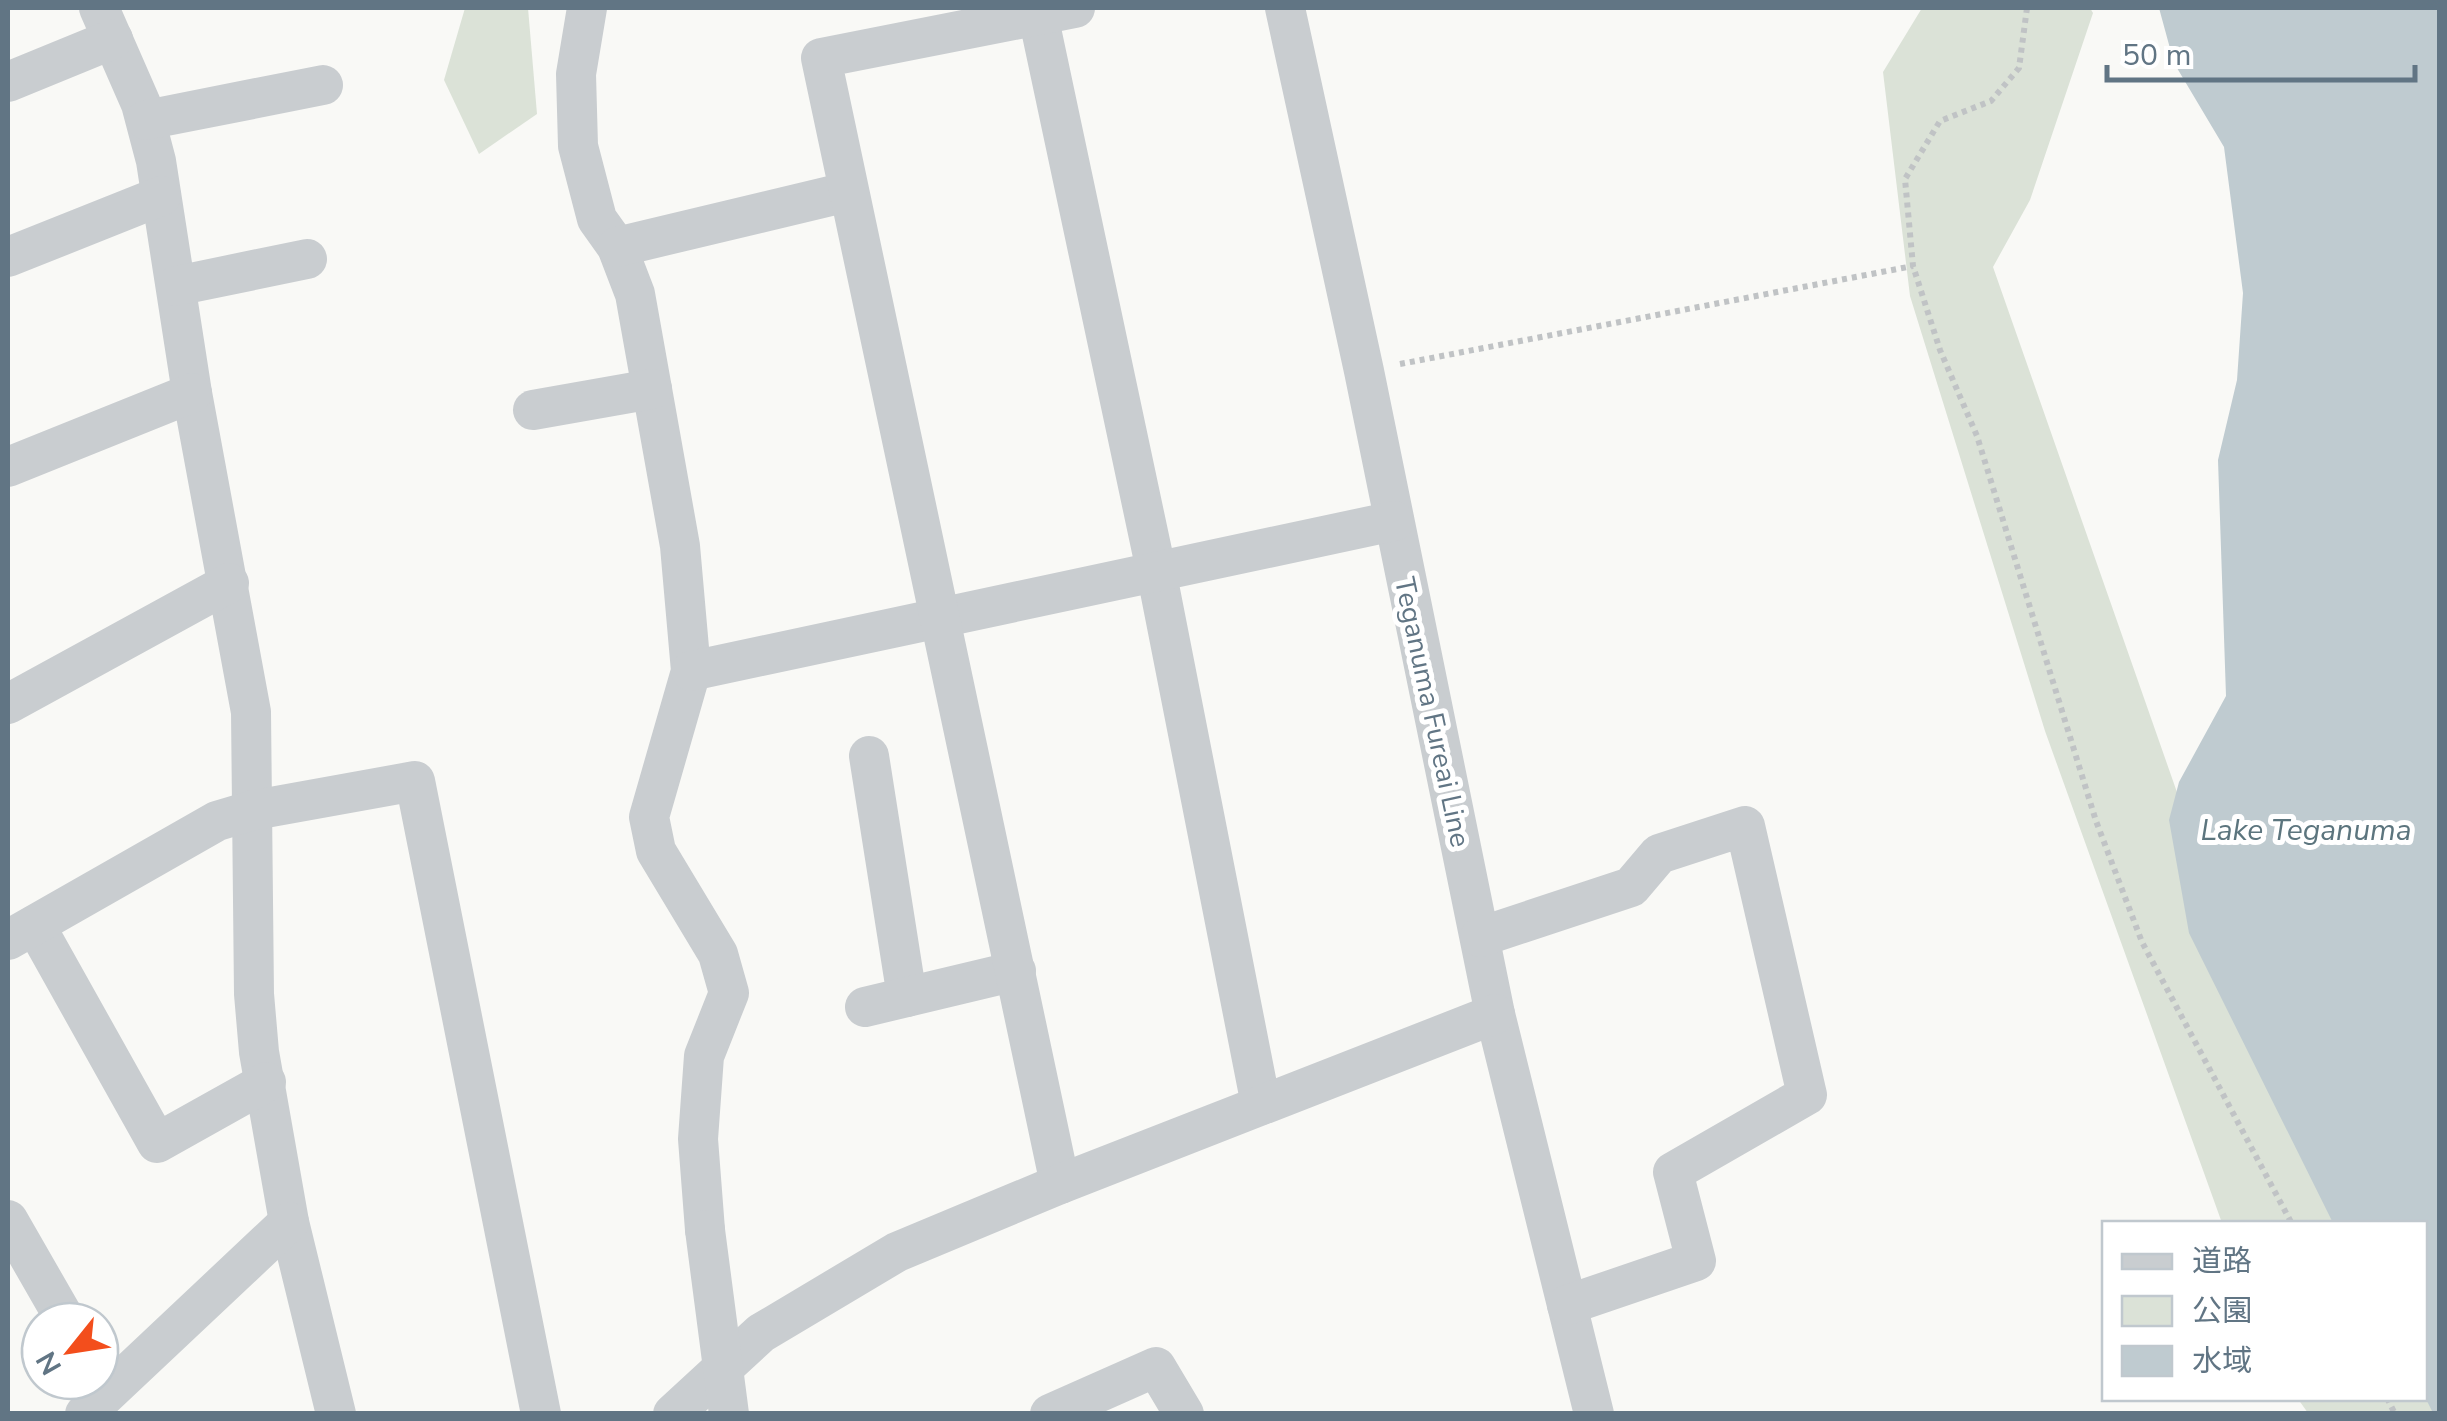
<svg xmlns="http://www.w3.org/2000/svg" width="2447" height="1421" font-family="'Nunito Sans','Noto Sans JP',sans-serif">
<rect width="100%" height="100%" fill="#f9f9f6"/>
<g fill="#dbe2d7">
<path d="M465,8H528L537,114L479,154L444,80Z"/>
<path d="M1922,8H2090L2093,13L2030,200L1993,267L2241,975L2380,1223H2222L2045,731L1910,296L1883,72Z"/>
<path d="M2425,1303L2439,1413H2308L2298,1399L2424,1398Z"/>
</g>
<path fill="#bfcbd0" d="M2159,8H2439V1413H2433L2425,1397L2424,1224L2333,1223L2189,933L2169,820L2179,782L2226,696L2218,460L2237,380L2243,293L2224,147L2174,63Z"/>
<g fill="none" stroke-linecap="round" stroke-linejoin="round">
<g stroke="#c0c3c5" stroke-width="6" stroke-dasharray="5 5" stroke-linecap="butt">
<path d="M2027,8L2019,68L1991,101L1940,121L1905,179L1913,266L1940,350L1977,436L2096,821L2142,942L2292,1224"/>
<path d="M1400,364L1913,266"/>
<path d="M2387,1398L2395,1414"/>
</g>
<g stroke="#c9cdd0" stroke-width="40">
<path d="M99,8L141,104L156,161L192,393L251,712L254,994L259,1052L289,1222L336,1414"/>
<path d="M587,8L576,74L578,146L597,219L617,247L635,294L680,546L691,671L649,817L656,851L718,954L729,993L704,1056L698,1139L705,1230"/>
<path d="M1285,8L1364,371L1495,1014L1594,1414"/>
<path d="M1038,15L1156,570L1261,1105"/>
<path d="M8,82L113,39"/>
<path d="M146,120L323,85"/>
<path d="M617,247L847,192"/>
<path d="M8,257L161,196"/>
<path d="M176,286L307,259"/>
<path d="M533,410L652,389"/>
<path d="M8,467L192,393"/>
<path d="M691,671L1394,521"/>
<path d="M8,704L229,583"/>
<path d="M869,756L907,997"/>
<path d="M35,925L157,1143L266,1082"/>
<path d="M1480,937L1631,887L1659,854L1745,826L1807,1095L1673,1172L1696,1261L1567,1305"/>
<path d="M8,940L217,821L254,810L415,781L541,1414"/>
<path d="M865,1007L1016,971"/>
<path d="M1060,1184L821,58L1075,8"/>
<path d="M8,1220L66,1321"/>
<path d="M85,1414L289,1222"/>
<path d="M673,1414L761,1333L897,1252L1060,1184L1495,1014"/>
<path d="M1050,1414L1156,1367L1184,1414"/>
</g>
<path stroke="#c9cdd0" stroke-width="40" d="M705,1230L729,1414"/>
</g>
<g text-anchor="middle" stroke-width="10" stroke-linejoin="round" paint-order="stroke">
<g font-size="28" fill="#617584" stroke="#fff">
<text transform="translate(1433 712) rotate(78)" y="10">Teganuma Fureai Line</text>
</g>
<g font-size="30" font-style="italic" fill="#5c757e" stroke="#fff">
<text x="2306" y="840">Lake Teganuma</text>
</g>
</g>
<rect width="2447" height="1421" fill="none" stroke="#617584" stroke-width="20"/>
<rect x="2102" y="1221" width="325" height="180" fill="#ffffff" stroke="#c0c8ce" stroke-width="2.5"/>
<rect x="2122" y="1254" width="50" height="15" fill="#c9cdd0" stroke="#c0c8ce" stroke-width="2.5"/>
<text x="2192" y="1271" font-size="30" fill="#617584">道路</text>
<rect x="2122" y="1296" width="50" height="30" fill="#dbe2d7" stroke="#c0c8ce" stroke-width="2.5"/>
<text x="2192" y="1321" font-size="30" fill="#617584">公園</text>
<rect x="2122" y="1346" width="50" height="30" fill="#bfcbd0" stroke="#c0c8ce" stroke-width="2.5"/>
<text x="2192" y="1371" font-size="30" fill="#617584">水域</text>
<g transform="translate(70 1351) rotate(240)"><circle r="48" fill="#ffffff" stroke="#c0c8ce" stroke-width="2.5"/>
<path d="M0-8L18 38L0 25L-18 38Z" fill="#f34e1c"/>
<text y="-15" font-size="28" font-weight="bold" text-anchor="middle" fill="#617584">N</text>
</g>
<path d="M2107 65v15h308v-15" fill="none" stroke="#617584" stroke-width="5"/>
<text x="2122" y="65" font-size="30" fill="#617584" stroke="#ffffff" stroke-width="8" paint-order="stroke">50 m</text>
</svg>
